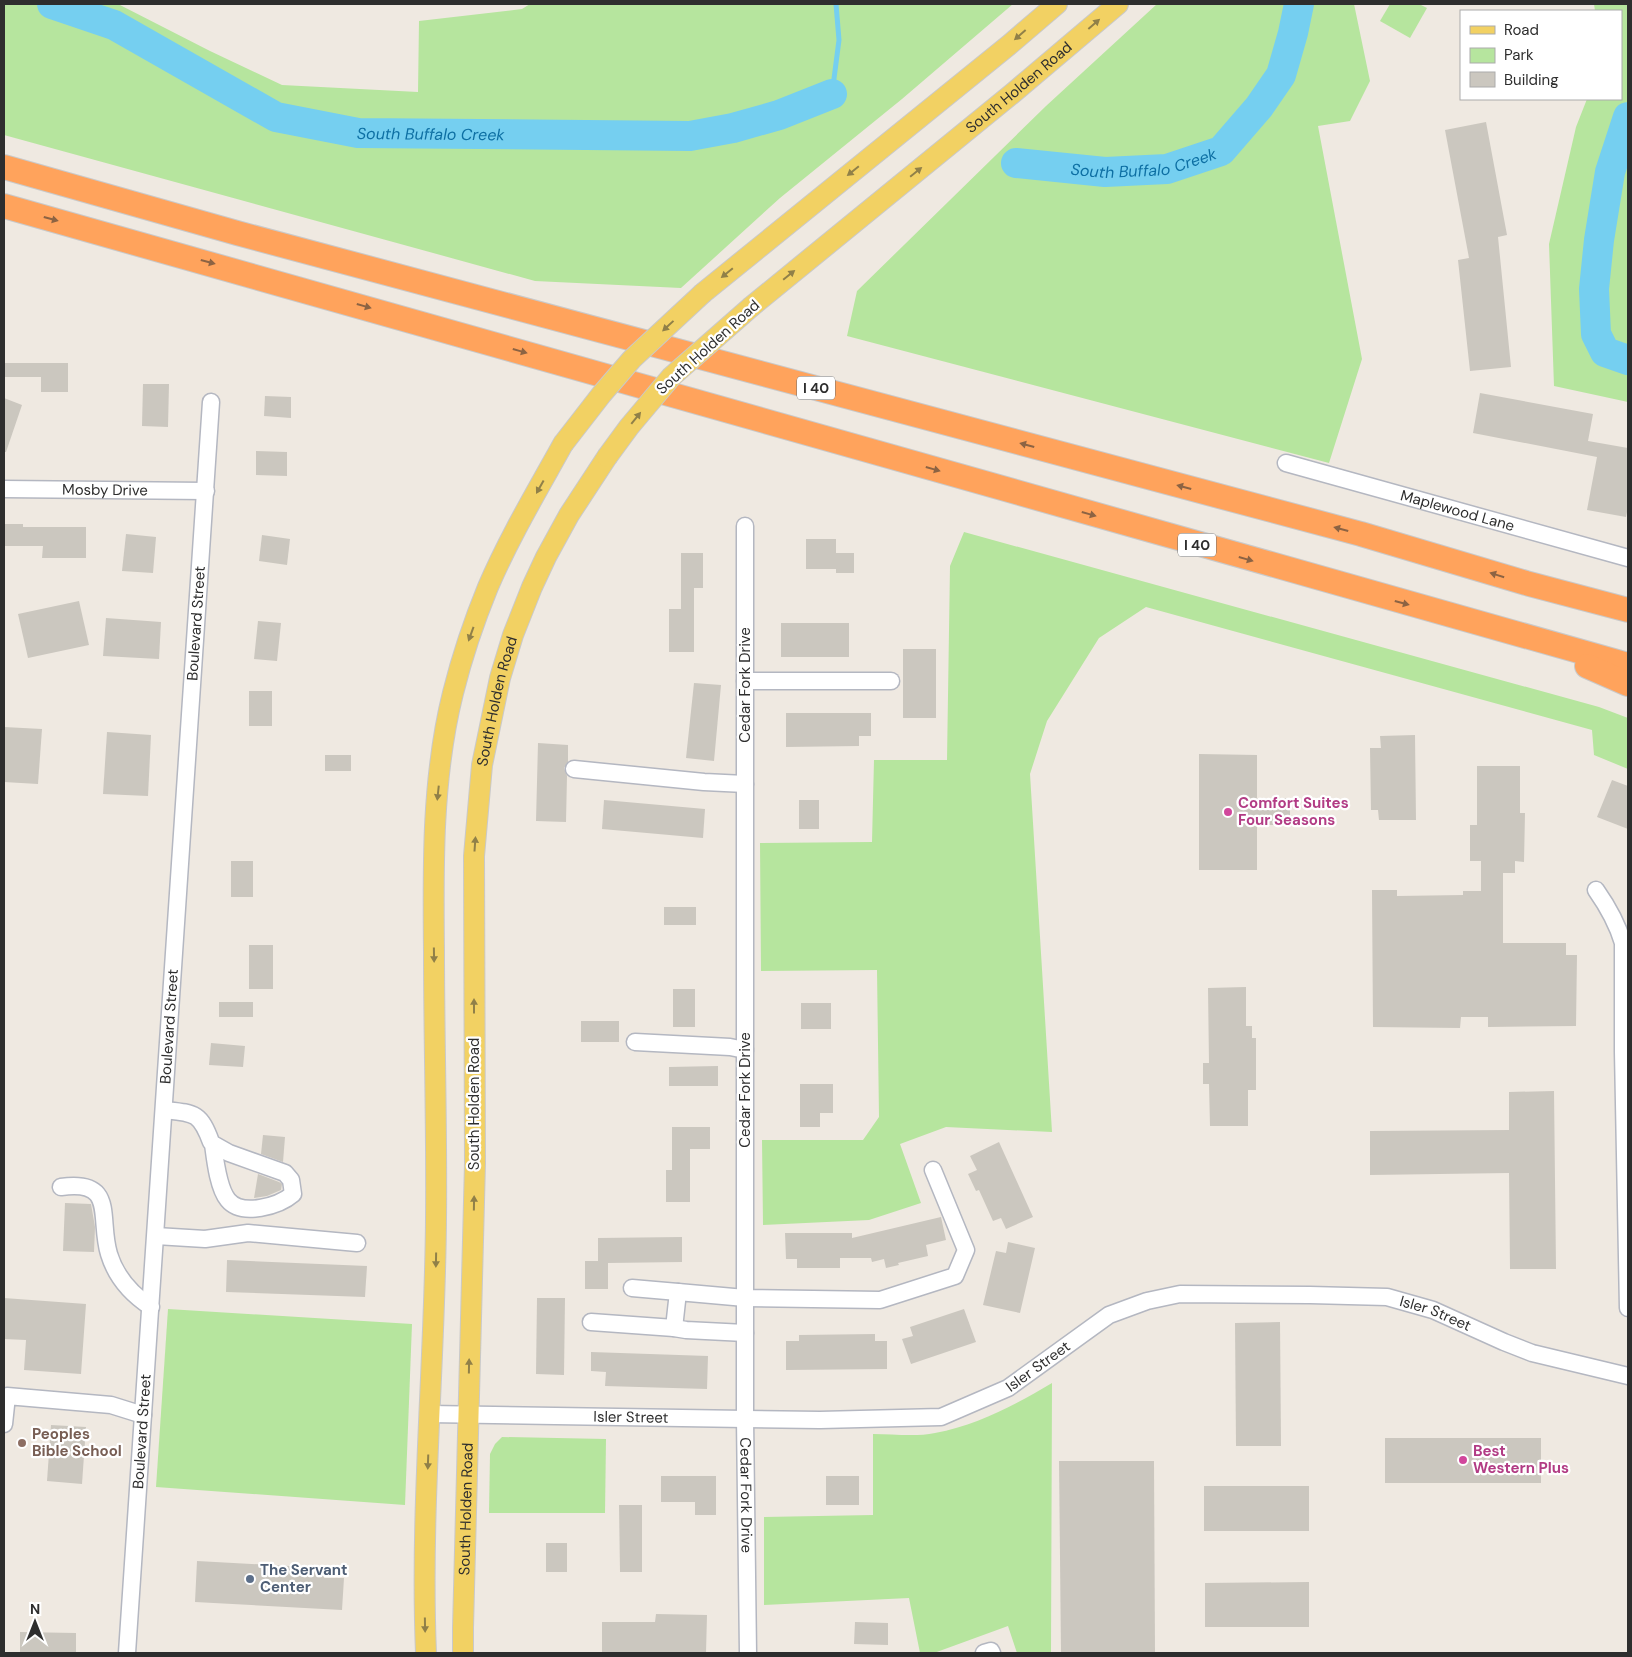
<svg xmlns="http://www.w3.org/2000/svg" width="1632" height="1657" font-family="'DM Sans',sans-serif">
<rect width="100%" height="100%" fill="#efe9e1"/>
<g fill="#b6e59e">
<path d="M4,4H118L210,51L282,85L418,92L419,21L522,9L530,4H1013L902,99L780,198L681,288L535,281L4,135Z"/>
<path d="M1157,4H1354L1370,81L1350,121L1318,126L1362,359L1329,463L847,336L857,291L1046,106Z"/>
<path d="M1390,4H1419L1427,8L1410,38L1380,21Z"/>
<path d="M1594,4H1628V402L1554,386L1549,244L1576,127L1587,99H1621V11H1595Z"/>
<path d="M964,532L1599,707L1628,718V769L1594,755L1592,730L1146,607L1099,638L1047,721L1030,774L1052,1132L946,1127L900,1144L921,1203L869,1220L763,1225L762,1140H863L879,1117L877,970L761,971L760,843L872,842L874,760H947L950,566Z"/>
<path d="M168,1309L412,1324L405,1505L156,1487Z"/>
<path d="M1052,1383L1051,1653H1017L1008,1626L934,1653H920L909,1598L764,1605V1517L873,1515V1434C893,1434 916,1437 935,1433C978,1425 1015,1405 1052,1383Z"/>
<path d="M502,1437L606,1439L605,1513H489L490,1454L495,1444Z"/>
</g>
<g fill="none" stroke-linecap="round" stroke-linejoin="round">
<path stroke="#75cff0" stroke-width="5" d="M832,94L839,40L836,4"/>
<g stroke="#75cff0" stroke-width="30">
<path id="s1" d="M52,4L114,25L276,117L358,133L690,136L733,128L779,115L832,94"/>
<path d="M1628,117L1610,172L1599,240L1594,289L1596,334L1605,352L1628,360"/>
<path id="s2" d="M1016,163L1105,172L1167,169L1221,151L1259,107L1281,75L1293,33L1299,4"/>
</g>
</g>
<g fill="#cbc7bf">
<path d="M1486,122L1507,235L1498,237L1511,367L1470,371L1458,260L1469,258L1445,130Z"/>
<path d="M4,363H68V392H41V377H4Z"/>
<path d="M143,384H169L168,427L142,426Z"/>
<path d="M1480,393L1593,414L1588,441L1628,448V507L1626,517L1587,510L1597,457L1473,433Z"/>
<path d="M265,396L291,397V418L264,416Z"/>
<path d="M4,398L22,405L6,452H4Z"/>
<path d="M256,451L287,452V476L256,475Z"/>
<path d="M4,524H23V527H86V558H42L43,546H4Z"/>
<path d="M126,534L156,537L153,573L122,571Z"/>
<path d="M262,535L290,539L287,565L259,561Z"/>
<path d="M806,539H836V553H854V573H836V569H806Z"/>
<path d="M681,553H703V588H694V652H669V609H681Z"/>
<path d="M79,601L89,645L28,658L18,614Z"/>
<path d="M106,618L161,622L159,659L103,656Z"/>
<path d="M258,621L281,623L277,661L254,659Z"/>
<rect x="781" y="623" width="68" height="34"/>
<rect x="903" y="649" width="33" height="69"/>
<path d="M694,683L721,685L714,761L686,758Z"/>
<rect x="249" y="691" width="23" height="35"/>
<path d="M786,713H871V736H859V746L786,747Z"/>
<path d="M4,727L42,729L38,784L4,782Z"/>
<path d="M107,732L151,735L148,796L103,794Z"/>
<path d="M1415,735L1416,820H1379L1378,810H1371L1370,748H1381L1380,736Z"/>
<path d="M538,743L568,745V762L564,768L567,776L566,822L536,821Z"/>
<path d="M1199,754L1257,755V798H1290V825H1257V870H1199Z"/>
<rect x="325" y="755" width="26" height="16"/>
<path d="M1477,766H1520V813H1525L1524,862L1515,861V873H1503V943H1566V955H1577L1576,1026L1488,1027V1017H1461L1460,1028L1373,1027L1372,890H1397V896L1463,895V891H1481V861H1470V825H1477Z"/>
<path d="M1612,780L1628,786V829L1597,817Z"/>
<path d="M604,800L705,809L703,838L602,829Z"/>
<rect x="799" y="800" width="20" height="29"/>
<rect x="231" y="861" width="22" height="36"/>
<rect x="664" y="907" width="32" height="18"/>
<rect x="249" y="945" width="24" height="44"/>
<path d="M1246,987V1026H1252V1038H1256V1090H1248V1126H1210L1209,1084H1203V1063H1209L1208,988Z"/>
<rect x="673" y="989" width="22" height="38"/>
<rect x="219" y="1002" width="34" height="15"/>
<rect x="801" y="1003" width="30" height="26"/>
<rect x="581" y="1021" width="38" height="21"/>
<path d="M211,1043L245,1046L243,1067L209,1065Z"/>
<path d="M718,1066V1086H669V1067Z"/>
<path d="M800,1084H833V1113H820V1127H800Z"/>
<path d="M1554,1091L1556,1269H1510L1509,1173L1370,1175V1131L1509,1130V1092Z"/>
<path d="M672,1127H710V1149H690V1202H666V1170H672Z"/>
<path d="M263,1135L285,1137L283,1162L261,1154Z"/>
<path d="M999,1142L1033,1217L1006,1229L1001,1218L993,1221L979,1190L976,1191L968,1174L977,1170L970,1156Z"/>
<path d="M258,1174L279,1182L282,1184L281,1190L267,1196L254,1198Z"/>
<path d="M65,1203L91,1204L95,1227L94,1252L63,1251Z"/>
<path d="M941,1217L946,1240L926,1245L928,1256L898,1263L899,1265L886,1268L884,1259L872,1262L871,1258H840V1268H797V1259H786L785,1233H852V1238Z"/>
<path d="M682,1237V1262L608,1263V1289H585V1261H598V1238Z"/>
<path d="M1008,1242L1035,1248L1020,1313L983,1305L996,1251L1006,1253Z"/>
<path d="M227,1260L367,1266L365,1297L226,1292Z"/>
<path d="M4,1298L86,1304L81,1374L24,1370L26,1340L4,1339Z"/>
<path d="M537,1298H565L564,1375L536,1374Z"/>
<path d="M964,1309L976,1342L911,1364L902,1339L913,1336L910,1327Z"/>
<path d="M1280,1322L1281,1446H1236L1235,1323Z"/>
<path d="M875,1334V1341H887V1369L786,1370V1341H799V1335Z"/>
<path d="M591,1352L708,1356L707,1389L605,1386L606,1372L591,1371Z"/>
<path d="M51,1425L86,1427L82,1484L47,1481Z"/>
<rect x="1385" y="1438" width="156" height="45"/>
<path d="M1059,1461H1154L1155,1653H1061Z"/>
<path d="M661,1476H716V1515H695V1502H661Z"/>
<rect x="826" y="1476" width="33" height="29"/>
<rect x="1204" y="1486" width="105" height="45"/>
<path d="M619,1505H642V1572H620Z"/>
<rect x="546" y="1543" width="21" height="29"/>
<path d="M197,1561L325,1568L324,1578H344L342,1610L195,1602Z"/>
<path d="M1309,1582V1627H1205V1583Z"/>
<path d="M656,1614L707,1615L706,1653H602V1622H655Z"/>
<path d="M855,1622L888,1623V1645L854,1644Z"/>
<path d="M20,1632L76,1633V1653H20Z"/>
</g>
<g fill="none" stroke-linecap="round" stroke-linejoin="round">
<defs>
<g id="minor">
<path id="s3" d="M1286,463L1628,558"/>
<path id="s4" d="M4,489L206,491"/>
<path id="s5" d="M745,526V1419L748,1653"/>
<path d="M745,681H891"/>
<path d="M574,769L704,782L745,784"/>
<path d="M1596,890C1608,907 1617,923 1623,943V1052L1628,1308"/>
<path d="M635,1042L730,1047L745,1050"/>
<path d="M164,1110C194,1113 200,1112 211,1142L213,1144L229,1153L285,1173L291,1180L293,1194C279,1206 242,1217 228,1200C218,1188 215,1159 213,1144"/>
<path d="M61,1187C117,1179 98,1218 109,1254C116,1277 131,1294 151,1307"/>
<path d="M156,1236L205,1239L248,1233L357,1243"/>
<path d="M632,1288L678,1292"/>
<path d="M591,1322L674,1328"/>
<path d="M745,1333L686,1330L674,1328L678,1292L745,1298L880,1300L955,1276L966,1250L933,1170"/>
<path id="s6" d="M429,1414L745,1419L820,1420L941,1417L1008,1388L1109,1315L1147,1301L1180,1294L1310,1295L1387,1297L1433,1310L1504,1342L1532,1353L1628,1376"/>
<path d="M4,1424L7,1396L111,1405L143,1415"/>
<path id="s7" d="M127,1653L211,402"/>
<path d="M984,1653L991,1651L992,1653"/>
</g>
<g id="major">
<path d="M703,293L1009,45L1057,4"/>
<path id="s8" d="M752,306L1013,93L1118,4"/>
<path d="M426,1653C420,1509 435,1364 436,1219C437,1130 434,1041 434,952C433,866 432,777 453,693C462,657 474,621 488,587C509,538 537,491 563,444"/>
<path id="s9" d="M463,1653V1628L475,1163L474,856L482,765L500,678L513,635L532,587L546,557L569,515L607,457"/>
</g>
<g id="highway">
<path d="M4,167L237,233L1361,534L1526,583L1628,610"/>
<path d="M4,206C547,355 1086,516 1628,665"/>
<path d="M1587,666L1628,684"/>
</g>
</defs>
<use href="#minor" stroke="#b4b7c1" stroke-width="19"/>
<use href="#major" stroke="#c9c9c9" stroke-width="22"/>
<use href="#highway" stroke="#c9c9c9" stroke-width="26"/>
<use href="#minor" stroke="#fff" stroke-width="16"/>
<use href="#major" stroke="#f2d163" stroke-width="20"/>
<use href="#highway" stroke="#ffa35c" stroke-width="24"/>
<defs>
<g id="major-bridge">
<path d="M563,444L601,395L632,359L703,293"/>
<path d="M607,457L629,427L671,377L752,306"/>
</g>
</defs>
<use href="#major-bridge" stroke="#c9c9c9" stroke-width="22" stroke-linecap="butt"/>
<use href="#major-bridge" stroke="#f2d163" stroke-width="20"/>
</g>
<defs><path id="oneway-solid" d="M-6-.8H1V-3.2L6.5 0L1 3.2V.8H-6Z" transform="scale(1.25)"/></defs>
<g fill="#908048">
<use href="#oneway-solid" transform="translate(1094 24) rotate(-41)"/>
<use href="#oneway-solid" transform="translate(1020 35) rotate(139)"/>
<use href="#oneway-solid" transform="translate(853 171) rotate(141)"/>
<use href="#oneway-solid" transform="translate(916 172) rotate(-39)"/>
<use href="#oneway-solid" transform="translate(727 273) rotate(141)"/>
<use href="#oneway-solid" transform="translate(789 275) rotate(-39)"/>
<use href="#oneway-solid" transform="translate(668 326) rotate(137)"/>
<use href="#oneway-solid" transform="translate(636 418) rotate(-51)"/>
<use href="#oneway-solid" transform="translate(540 487) rotate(119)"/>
<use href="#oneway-solid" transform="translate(471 634) rotate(110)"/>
<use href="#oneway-solid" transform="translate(438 793) rotate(96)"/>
<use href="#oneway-solid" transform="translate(475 844) rotate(-86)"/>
<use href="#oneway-solid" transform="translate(434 955) rotate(89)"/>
<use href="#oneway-solid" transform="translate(474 1006) rotate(-90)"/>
<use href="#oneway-solid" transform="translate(474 1203) rotate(-89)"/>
<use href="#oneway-solid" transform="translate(436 1260) rotate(91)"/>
<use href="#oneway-solid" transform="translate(469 1366) rotate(-89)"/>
<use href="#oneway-solid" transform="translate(428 1462) rotate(92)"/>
<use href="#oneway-solid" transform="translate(425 1625) rotate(89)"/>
</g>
<g fill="#8c6343">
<use href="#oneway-solid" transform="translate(51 219) rotate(15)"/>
<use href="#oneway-solid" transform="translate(208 262) rotate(15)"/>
<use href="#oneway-solid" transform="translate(364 306) rotate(16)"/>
<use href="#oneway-solid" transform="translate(520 351) rotate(16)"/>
<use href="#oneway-solid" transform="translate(1027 445) rotate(-165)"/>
<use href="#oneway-solid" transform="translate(933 469) rotate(16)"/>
<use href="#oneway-solid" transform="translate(1184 487) rotate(-165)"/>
<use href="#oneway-solid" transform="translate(1089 514) rotate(16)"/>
<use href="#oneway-solid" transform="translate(1341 529) rotate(-165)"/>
<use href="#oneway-solid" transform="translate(1246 559) rotate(16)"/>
<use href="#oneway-solid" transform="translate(1497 575) rotate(-163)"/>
<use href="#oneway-solid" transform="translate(1402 603) rotate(15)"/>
</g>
<g fill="#d1479c" stroke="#fff" stroke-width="2">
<circle cx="1228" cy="812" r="5"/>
<circle cx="1463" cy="1460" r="5"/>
</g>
<circle fill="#8d6e63" stroke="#fff" stroke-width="2" cx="22" cy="1443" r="5"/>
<circle fill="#5c6f8a" stroke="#fff" stroke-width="2" cx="250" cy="1579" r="5"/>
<g text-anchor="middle" stroke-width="4.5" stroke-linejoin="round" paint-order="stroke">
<g fill="#fff" stroke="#6d6d6d" stroke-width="1">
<rect x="797" y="376.5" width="38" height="23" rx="4"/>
<rect x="1178" y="533.5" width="38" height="23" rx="4"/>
</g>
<g font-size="14" font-weight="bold" fill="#2e2e2e">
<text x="816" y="393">I 40</text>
<text x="1197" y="550">I 40</text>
</g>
<g font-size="15" fill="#2e2e2e" stroke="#fff">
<text dy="5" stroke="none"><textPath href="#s8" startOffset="345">South Holden Road</textPath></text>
<text transform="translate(708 347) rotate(-42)" y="5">South Holden Road</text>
<text dy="5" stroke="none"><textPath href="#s4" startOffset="101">Mosby Drive</textPath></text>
<text dy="5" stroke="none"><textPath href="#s3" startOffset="178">Maplewood Lane</textPath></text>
<text dy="5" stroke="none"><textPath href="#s7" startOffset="1032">Boulevard Street</textPath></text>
<text transform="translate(745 685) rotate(-90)" y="5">Cedar Fork Drive</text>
<text dy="5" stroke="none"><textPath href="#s9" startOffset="954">South Holden Road</textPath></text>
<text dy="5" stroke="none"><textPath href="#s7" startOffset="628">Boulevard Street</textPath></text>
<text transform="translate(745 1090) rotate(-90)" y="5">Cedar Fork Drive</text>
<text transform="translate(474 1104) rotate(-90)" y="5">South Holden Road</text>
<text dy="5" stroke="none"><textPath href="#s6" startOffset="1042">Isler Street</textPath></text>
<text dy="5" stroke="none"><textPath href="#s6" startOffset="622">Isler Street</textPath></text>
<text dy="5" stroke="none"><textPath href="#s6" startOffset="202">Isler Street</textPath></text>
<text dy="5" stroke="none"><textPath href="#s7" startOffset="222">Boulevard Street</textPath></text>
<text dy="5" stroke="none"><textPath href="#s5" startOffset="969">Cedar Fork Drive</textPath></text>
<text dy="5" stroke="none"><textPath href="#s9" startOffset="144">South Holden Road</textPath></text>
</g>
<g font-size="15" font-weight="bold" fill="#b23c85" stroke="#fff" text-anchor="start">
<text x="1238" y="808">Comfort Suites<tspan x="1238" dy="17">Four Seasons</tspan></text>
<text x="1473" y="1456">Best<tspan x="1473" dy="17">Western Plus</tspan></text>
</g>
<g font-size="15" font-weight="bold" fill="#785e54" stroke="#fff" text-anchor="start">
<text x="32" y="1439">Peoples<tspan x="32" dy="17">Bible School</tspan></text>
</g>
<g font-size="15" font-weight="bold" fill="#4e5e75" stroke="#fff" text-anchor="start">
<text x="260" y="1575">The Servant<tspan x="260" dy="17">Center</tspan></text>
</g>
<g font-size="16" font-style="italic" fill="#0d6fa3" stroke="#fff">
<text dy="6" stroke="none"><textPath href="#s1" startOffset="408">South Buffalo Creek</textPath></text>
<text dy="6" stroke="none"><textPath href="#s2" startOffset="129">South Buffalo Creek</textPath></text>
</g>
</g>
<rect width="1632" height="1657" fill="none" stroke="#2e2e2e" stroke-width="10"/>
<rect x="1460" y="10" width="162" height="90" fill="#ffffff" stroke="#ababab"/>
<rect x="1470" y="26" width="25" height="8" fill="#f2d163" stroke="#ababab"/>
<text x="1504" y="35" font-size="15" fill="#2e2e2e">Road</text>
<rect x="1470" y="48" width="25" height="15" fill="#b6e59e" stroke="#ababab"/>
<text x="1504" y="60" font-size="15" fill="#2e2e2e">Park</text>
<rect x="1470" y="72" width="25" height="15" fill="#cbc7bf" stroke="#ababab"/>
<text x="1504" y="85" font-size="15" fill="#2e2e2e">Building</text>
<g transform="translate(35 1622)" stroke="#ffffff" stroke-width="4" paint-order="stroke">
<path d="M0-4L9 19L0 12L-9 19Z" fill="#2e2e2e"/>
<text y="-8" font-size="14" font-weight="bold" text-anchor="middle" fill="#2e2e2e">N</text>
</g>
</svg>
